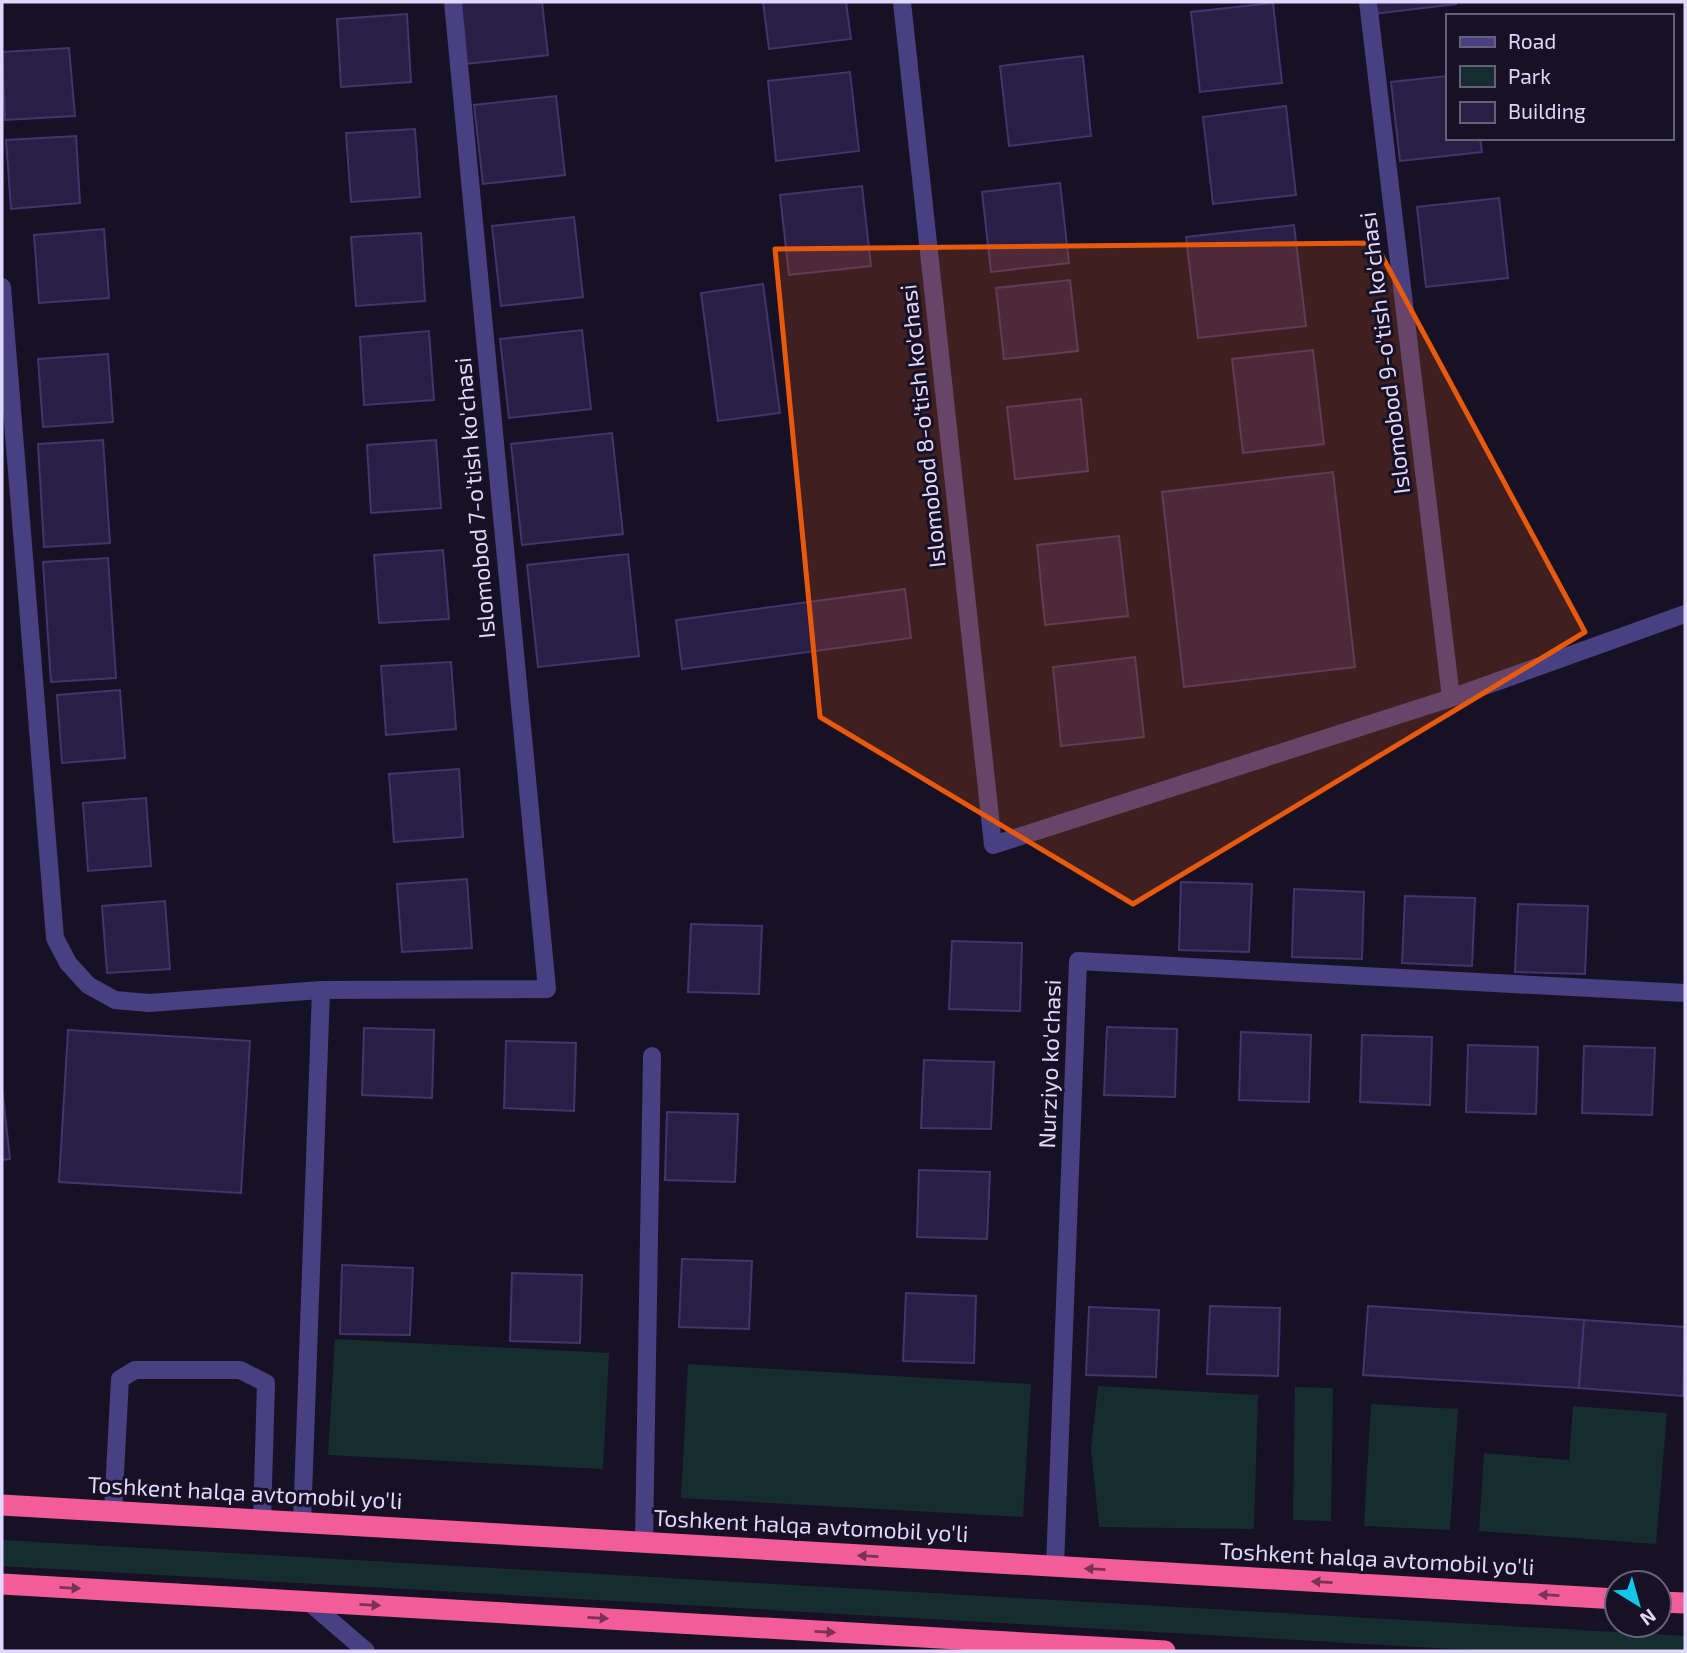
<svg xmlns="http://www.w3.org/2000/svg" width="1687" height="1653" font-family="'Exo 2',sans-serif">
<rect width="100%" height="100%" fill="#161125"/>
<g fill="#152d2e">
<path d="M335,1339L609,1353L603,1469L328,1455Z"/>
<path d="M688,1364L1031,1384L1023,1517L681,1498Z"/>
<path d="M1098,1386L1258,1395L1254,1529L1099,1527L1091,1449Z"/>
<path d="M1295,1387L1333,1388L1331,1521L1293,1520Z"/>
<path d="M1371,1404L1458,1409L1450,1530L1364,1526Z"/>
<path d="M1573,1406L1667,1413L1656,1544L1479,1531L1484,1453L1569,1460Z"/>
<path d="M2,1540L1685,1636V1651H1488L2,1566Z"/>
</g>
<g fill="#291f44" stroke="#43336e" stroke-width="2">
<path d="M459,2H542L548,55L466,64Z"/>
<path d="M763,2H846L851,39L769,49Z"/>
<path d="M1372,2H1456V4L1374,14Z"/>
<path d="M1273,3L1282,83L1200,92L1191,12Z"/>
<path d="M407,14L411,82L341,87L337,19Z"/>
<path d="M69,48L75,116L5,120L2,52Z"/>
<path d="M1083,56L1091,136L1009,146L1000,66Z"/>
<path d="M850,72L859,151L776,161L768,81Z"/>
<path d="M1447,76V138H1480L1482,152L1400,161L1391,82Z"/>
<path d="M556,96L565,175L483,184L474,105Z"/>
<path d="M1286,106L1296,195L1213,204L1203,117Z"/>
<path d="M415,129L420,197L351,202L346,133Z"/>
<path d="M76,136L80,203L11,209L6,140Z"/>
<path d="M1060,183L1069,263L991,272L982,192Z"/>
<path d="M862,186L871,266L789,275L780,195Z"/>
<path d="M1499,198L1508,278L1426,287L1417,207Z"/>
<path d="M574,217L583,297L501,306L492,226Z"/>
<path d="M1294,225L1306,326L1198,338L1186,237Z"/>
<path d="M104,229L109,298L39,303L34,235Z"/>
<path d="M421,233L425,301L356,306L351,237Z"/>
<path d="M1070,280L1078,351L1004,359L996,288Z"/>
<path d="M763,284L780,413L718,421L701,293Z"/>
<path d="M582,330L591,409L509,418L500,339Z"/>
<path d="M429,331L434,400L364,405L360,337Z"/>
<path d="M1313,350L1324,444L1243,453L1232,359Z"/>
<path d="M108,354L113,422L43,427L38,359Z"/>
<path d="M1081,399L1088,471L1015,479L1007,407Z"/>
<path d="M612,433L623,534L522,545L511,444Z"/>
<path d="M103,440L110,543L44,547L38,444Z"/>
<path d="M436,440L441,508L371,513L367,445Z"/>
<path d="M1333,472L1355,667L1184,687L1162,492Z"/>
<path d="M1119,536L1128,616L1045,625L1037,545Z"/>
<path d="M443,550L449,619L379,623L374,555Z"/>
<path d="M628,554L639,656L538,667L527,565Z"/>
<path d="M108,558L116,678L51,682L43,562Z"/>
<path d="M905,589L911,638L682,669L676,620Z"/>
<path d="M1135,657L1144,737L1061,746L1053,667Z"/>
<path d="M451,662L456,729L386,735L381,666Z"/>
<path d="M120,690L125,758L62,763L57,695Z"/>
<path d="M459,769L463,837L394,842L389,774Z"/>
<path d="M146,798L151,866L88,871L83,803Z"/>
<path d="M467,879L472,948L402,952L397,884Z"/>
<path d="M1181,882L1252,884L1249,952L1179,950Z"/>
<path d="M1294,889L1364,892L1362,959L1292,957Z"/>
<path d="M1405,896L1475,898L1472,966L1402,963Z"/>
<path d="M165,901L170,969L107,973L102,906Z"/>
<path d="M1518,904L1588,906L1585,974L1515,972Z"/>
<path d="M691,924L762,926L759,994L688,992Z"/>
<path d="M952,941L1022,943L1020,1011L949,1009Z"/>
<path d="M1107,1027L1177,1029L1175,1097L1104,1095Z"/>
<path d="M364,1028L434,1030L432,1098L362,1095Z"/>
<path d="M68,1030L250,1041L241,1193L59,1182Z"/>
<path d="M1241,1032L1311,1035L1309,1102L1239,1100Z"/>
<path d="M1362,1035L1432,1037L1430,1105L1360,1102Z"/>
<path d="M506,1041L576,1043L574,1111L504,1108Z"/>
<path d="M1468,1045L1538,1047L1536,1114L1466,1112Z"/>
<path d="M1584,1046L1655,1048L1652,1115L1582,1113Z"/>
<path d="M924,1060L994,1062L991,1129L921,1128Z"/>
<path d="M2,1088L10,1159L2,1160Z"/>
<path d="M667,1112L738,1114L735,1182L665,1180Z"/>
<path d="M919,1170L990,1172L987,1239L917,1237Z"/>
<path d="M682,1259L752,1261L749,1329L679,1327Z"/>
<path d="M342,1265L413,1268L410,1335L340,1334Z"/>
<path d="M512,1273L582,1275L580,1343L510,1341Z"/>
<path d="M906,1293L976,1296L974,1363L903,1361Z"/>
<path d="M1210,1306L1280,1308L1278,1376L1207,1374Z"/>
<path d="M1368,1306L1584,1320L1579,1388L1363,1375Z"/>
<path d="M1089,1307L1159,1310L1156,1377L1086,1375Z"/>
<path d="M1584,1320L1685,1327L1683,1396L1579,1388Z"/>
</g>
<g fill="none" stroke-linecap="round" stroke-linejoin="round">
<g stroke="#484080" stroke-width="18">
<path d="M113,1511L120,1379L135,1370H240L266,1383L262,1520"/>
<path d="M309,1602L366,1651"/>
</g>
<g stroke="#484080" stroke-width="18">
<path d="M902,2L993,845L1451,698L1685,614"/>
<path d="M1368,2L1451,698"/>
<path d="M2,287L55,938L68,963L88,985L115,1000L149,1003L321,990L547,989L453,2"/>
<path d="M302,1523L321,990"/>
<path d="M644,1542L652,1056"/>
<path d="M1055,1566L1078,961L1685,993"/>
</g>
<g stroke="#f25d99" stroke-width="21">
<path d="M2,1505L1617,1599"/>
<path d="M2,1584L1165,1651"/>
<path d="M1659,1602L1685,1603"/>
</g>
</g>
<defs><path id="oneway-solid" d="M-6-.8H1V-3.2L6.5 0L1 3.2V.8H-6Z" transform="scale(1.75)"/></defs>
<g fill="#793359">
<use href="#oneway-solid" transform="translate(868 1556) rotate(-177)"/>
<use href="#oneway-solid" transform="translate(1095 1569) rotate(-177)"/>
<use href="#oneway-solid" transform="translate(1322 1582) rotate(-177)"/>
<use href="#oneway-solid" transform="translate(70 1588) rotate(3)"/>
<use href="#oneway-solid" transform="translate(1549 1595) rotate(-177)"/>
<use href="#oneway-solid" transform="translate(370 1605) rotate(3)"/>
<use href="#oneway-solid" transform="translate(598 1618) rotate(3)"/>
<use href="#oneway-solid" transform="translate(825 1632) rotate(3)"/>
</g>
<path fill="#e8590c" fill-opacity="0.2" stroke="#e8590c" stroke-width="5" stroke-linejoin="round" d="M1375,243L1585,632L1133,904L820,717L775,249Z"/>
<g text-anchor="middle" stroke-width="6" stroke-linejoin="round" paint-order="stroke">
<g font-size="23" fill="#dfd8fc" stroke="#161125">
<text transform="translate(1385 353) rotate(-97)" y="8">Islomobod 9-o'tish ko'chasi</text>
<text transform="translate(923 426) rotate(-96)" y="8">Islomobod 8-o'tish ko'chasi</text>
<text transform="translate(475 498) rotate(-95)" y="8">Islomobod 7-o'tish ko'chasi</text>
<text transform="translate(1050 1064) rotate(-88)" y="8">Nurziyo ko'chasi</text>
<text transform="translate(245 1493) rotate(3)" y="8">Toshkent halqa avtomobil yo'li</text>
<text transform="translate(811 1526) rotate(3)" y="8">Toshkent halqa avtomobil yo'li</text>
<text transform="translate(1377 1559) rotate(3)" y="8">Toshkent halqa avtomobil yo'li</text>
</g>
</g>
<rect width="1687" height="1653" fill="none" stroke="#dfd8fc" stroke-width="7"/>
<rect x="1446" y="14" width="228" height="126" fill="#161125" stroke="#66617b" stroke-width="2"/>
<rect x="1460" y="37" width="35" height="10" fill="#484080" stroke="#66617b" stroke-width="2"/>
<text x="1508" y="49" font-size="21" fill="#dfd8fc">Road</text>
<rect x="1460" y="66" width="35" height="21" fill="#152d2e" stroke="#66617b" stroke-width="2"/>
<text x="1508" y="84" font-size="21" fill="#dfd8fc">Park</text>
<rect x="1460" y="102" width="35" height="21" fill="#291f44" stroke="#66617b" stroke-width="2"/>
<text x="1508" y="119" font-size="21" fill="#dfd8fc">Building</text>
<g transform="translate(1638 1604) rotate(143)"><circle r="33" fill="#161125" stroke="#66617b" stroke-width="2"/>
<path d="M0-5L12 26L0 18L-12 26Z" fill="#14c5eb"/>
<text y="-10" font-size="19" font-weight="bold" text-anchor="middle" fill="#dfd8fc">N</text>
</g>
</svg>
